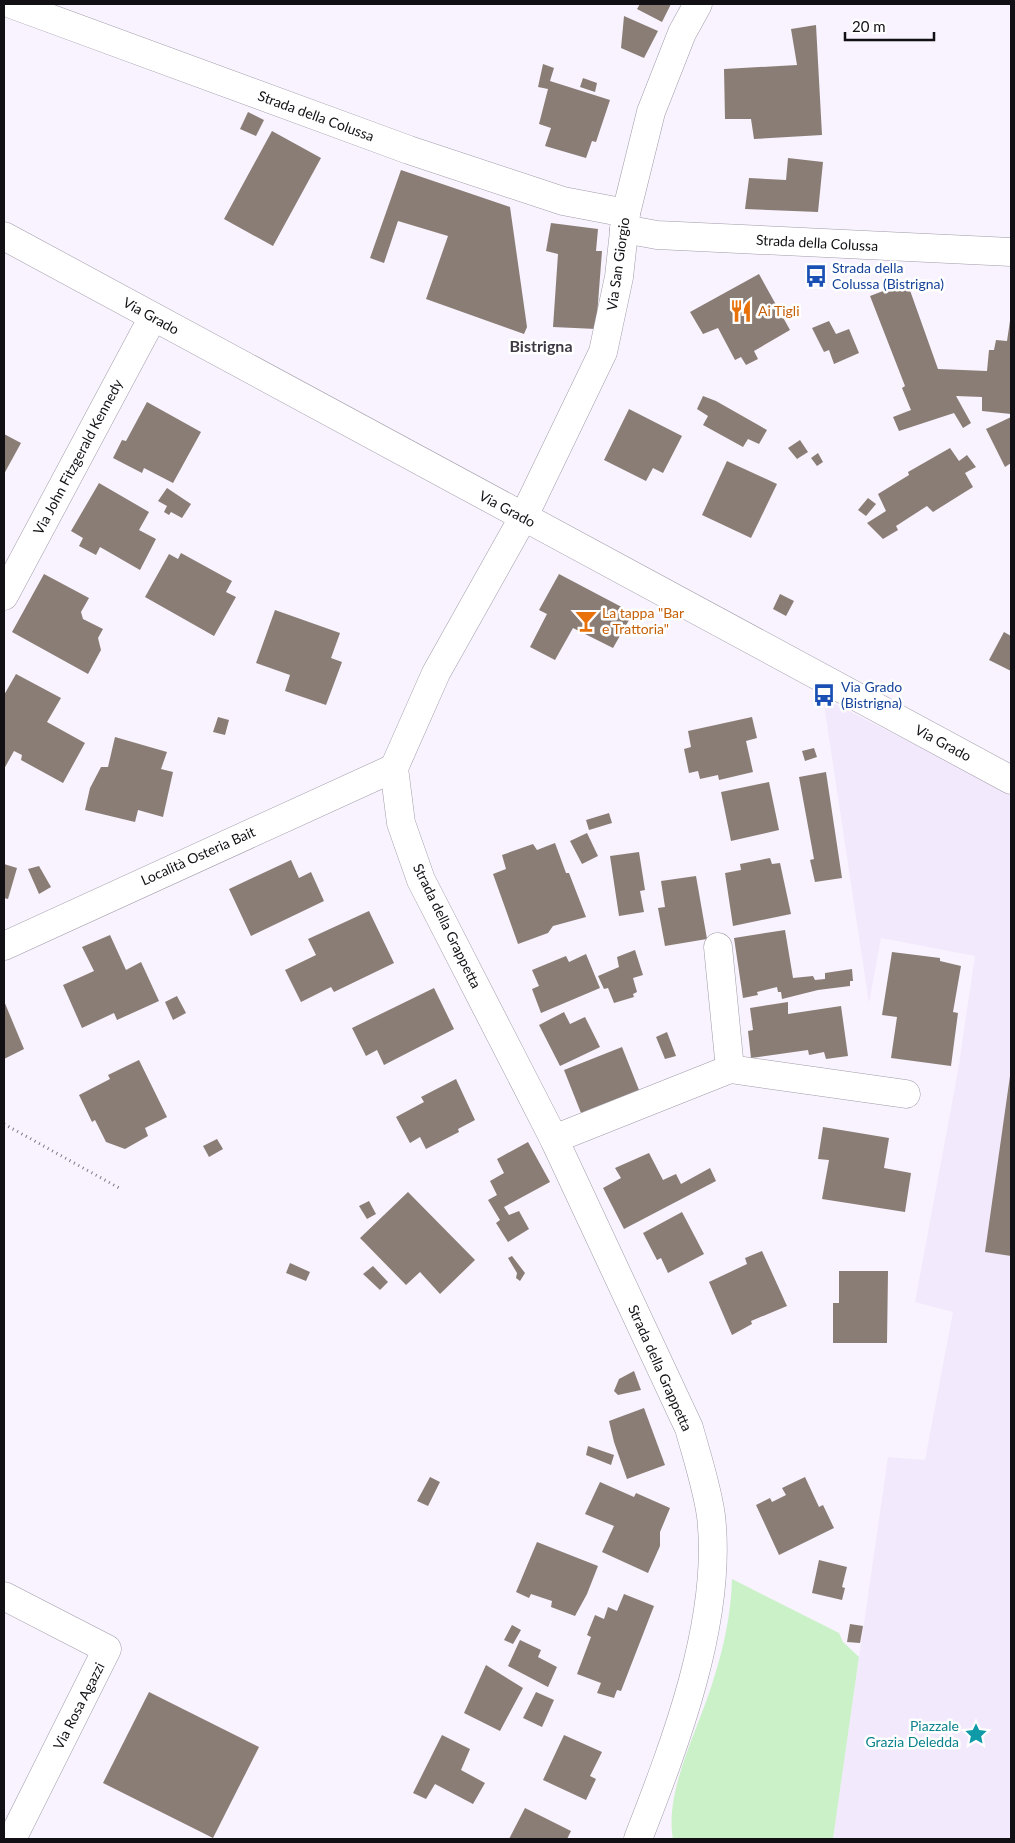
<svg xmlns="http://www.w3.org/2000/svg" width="1015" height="1843" font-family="Lato,sans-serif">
<rect width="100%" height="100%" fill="#f8f3fe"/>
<path fill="#f3e9fd" d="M823,698L1011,793V1839H833L888,1457L925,1460L953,1312L915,1302L958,1071L975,956L881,938L869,1003Z"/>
<path fill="#caf1c7" d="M732,1579L839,1633L843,1642L859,1657L833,1839H673C664,1791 699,1728 713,1681C724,1647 731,1614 732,1579Z"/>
<g fill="#8a7d76">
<path d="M640,4H671L662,22L637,9Z"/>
<path d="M624,16L658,31L644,58L621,48Z"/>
<path d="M816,25L822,135L754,139L751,119H725L724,69L797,65L791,29Z"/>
<path d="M543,64L554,68L550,81L610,100L596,142L592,141L586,158L545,146L551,128L539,124L548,89L538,87Z"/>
<path d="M583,78L597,83L595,92L580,87Z"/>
<path d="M248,112L264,120L256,136L240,129Z"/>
<path d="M272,131L321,158L273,246L224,219Z"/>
<path d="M788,158L823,162L818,212L745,209L749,178L786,180Z"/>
<path d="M401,170L510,207L527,327L524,334L426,299L448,236L398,221L384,263L370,258Z"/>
<path d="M551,223L598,229L596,251H602L596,329L553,327L558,254L546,251Z"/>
<path d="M759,274L790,330L754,351L758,359L746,365L741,357L735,360L718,328L703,334L690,312Z"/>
<path d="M907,282L938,369L987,371L989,350H994L996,340L1007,341L1011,314V414L982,411V397L956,396L971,423L963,428L954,413L899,431L893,417L911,410L902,388L905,386L870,296Z"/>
<path d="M829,321L836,334L849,329L859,353L834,364L829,350L824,352L812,328Z"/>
<path d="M703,396L716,401L767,430L759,444L748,439L743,447L703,425L708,416L697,409Z"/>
<path d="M147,402L201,432L173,483L144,468L142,473L113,458L122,440L126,441Z"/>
<path d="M629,409L682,436L663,473L653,468L646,481L604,460Z"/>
<path d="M1011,417V463L1005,467L986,429Z"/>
<path d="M4,434L21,443L4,474Z"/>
<path d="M800,440L808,452L797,459L788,448Z"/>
<path d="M950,448L959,461L967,455L976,467L965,473L973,487L933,512L927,506L896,526L898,530L883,539L867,523L886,511L878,494L909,475L908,472Z"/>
<path d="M818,453L823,462L817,466L811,458Z"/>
<path d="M727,461L777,484L751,538L702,515Z"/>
<path d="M99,483L149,512L139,530L156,539L140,570L100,547L96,555L79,546L83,538L71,531Z"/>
<path d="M167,488L191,504L182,518L171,512L169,515L164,512L167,506L158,501Z"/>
<path d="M868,498L876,504L866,516L858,510Z"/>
<path d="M181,553L232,581L226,592L236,597L214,636L145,597L169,554L178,559Z"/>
<path d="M44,574L89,598L81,612L83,619L103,629L98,638L101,650L88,674L12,632Z"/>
<path d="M559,574L633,613L613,648L573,628L555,660L530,647L547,614L539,610Z"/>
<path d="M780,594L794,601L786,616L773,609Z"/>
<path d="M275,610L340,633L331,658L342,662L326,705L285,691L290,675L256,663Z"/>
<path d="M1004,632L1011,636V671L989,660Z"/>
<path d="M16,674L61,698L47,722L85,743L63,783L21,760L22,755L14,751L4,769V695Z"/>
<path d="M218,717L229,720L225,735L213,732Z"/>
<path d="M752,717L757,738L746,741L753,772L719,780L718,775L700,779L698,771L689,773L684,749L691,747L688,731Z"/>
<path d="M115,737L167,752L161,769L173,772L163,817L138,810L135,822L85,810L90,788L101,767H108Z"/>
<path d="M814,748L817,757L805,761L802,751Z"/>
<path d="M826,772L842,878L815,882L810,860L814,859L799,777Z"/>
<path d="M769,782L779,830L731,841L721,792Z"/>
<path d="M609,813L612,823L589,830L586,820Z"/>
<path d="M587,833L598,856L582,864L570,841Z"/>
<path d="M555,843L566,873H569L586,917L553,926L548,933L518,944L493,874L506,869L502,855L533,844L537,850Z"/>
<path d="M639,852L645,890L640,891L644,912L619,916L610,856Z"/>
<path d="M770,858L772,864L780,863L791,914L733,926L725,873L741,870L740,864Z"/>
<path d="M291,860L299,878L311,872L324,901L251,936L229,889Z"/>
<path d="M4,864L17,868L8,899L4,898Z"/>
<path d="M39,866L51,887L39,894L28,869Z"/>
<path d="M696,876L707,939L665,946L658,908L665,907L661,881Z"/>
<path d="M369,911L394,963L334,992L331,987L301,1002L285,970L316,955L308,939Z"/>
<path d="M785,930L793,978L813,976L815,980L825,979V973L852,969L853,981H850V986L818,990L782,999L781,992H778L777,987L757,992L758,995L743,998L734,938Z"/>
<path d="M110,935L126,970L141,962L159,1001L117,1020L114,1013L82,1028L63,985L94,971L82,947Z"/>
<path d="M635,950L643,975L633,978L637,992L633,994L634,997L614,1003L608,988L604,989L598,976L619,967L617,957Z"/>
<path d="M892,952L940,958V961L961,966L953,1012L958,1013L951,1066L891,1058L897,1017L882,1015Z"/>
<path d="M586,954L600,988L541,1013L532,989L539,986L532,970L566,956L569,962Z"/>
<path d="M434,988L454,1029L384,1065L377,1050L366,1056L352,1028Z"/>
<path d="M177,996L186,1013L173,1020L165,1002Z"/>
<path d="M4,1001L24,1049L4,1059Z"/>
<path d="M788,1002V1014L841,1006L848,1056L826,1059L824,1052L809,1055L808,1050L751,1058L748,1031L753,1030L750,1008Z"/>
<path d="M564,1012L570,1024L585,1017L600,1047L560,1066L539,1025Z"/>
<path d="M667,1032L676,1056L665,1059L656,1037Z"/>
<path d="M622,1047L639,1090L581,1113L564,1070Z"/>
<path d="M139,1060L167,1117L145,1128L148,1136L125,1149L106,1142L95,1120L92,1122L79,1095L110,1079L108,1075Z"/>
<path d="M1010,1076H1011V1256L985,1252Z"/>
<path d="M456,1079L475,1120L458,1129L459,1132L426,1149L420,1137L410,1143L396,1117L424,1102L421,1097Z"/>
<path d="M823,1127L889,1138L884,1168L911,1173L905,1212L822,1199L829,1160L818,1159Z"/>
<path d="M217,1139L223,1149L209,1157L203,1146Z"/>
<path d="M528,1142L550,1182L504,1207L509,1215L519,1211L529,1229L508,1242L496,1223L500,1220L488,1200L497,1195L490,1181L504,1173L497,1159Z"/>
<path d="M649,1153L663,1180L676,1174L681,1184L710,1168L716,1181L624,1229L603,1188L621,1178L615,1168Z"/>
<path d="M408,1192L475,1260L440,1294L420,1272L406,1285L360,1238Z"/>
<path d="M369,1201L376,1214L367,1219L359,1206Z"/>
<path d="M682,1212L704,1254L668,1273L661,1258L657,1260L643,1233Z"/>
<path d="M762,1251L787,1306L751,1321L752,1324L732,1335L709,1282L747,1264L745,1258Z"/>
<path d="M512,1256L525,1273L520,1281L516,1278L517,1273L508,1258Z"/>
<path d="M290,1263L310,1272L306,1281L286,1273Z"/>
<path d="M373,1266L388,1282L380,1290L363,1274Z"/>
<path d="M839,1271H888L887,1343H833V1303H839Z"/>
<path d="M634,1371L641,1390L618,1395L614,1391L619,1379Z"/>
<path d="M644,1408L665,1465L627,1479L614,1442L609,1421Z"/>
<path d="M588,1446L614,1455L611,1465L586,1455Z"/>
<path d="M430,1477L440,1482L428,1506L417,1501Z"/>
<path d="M805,1477L819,1507L823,1505L834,1528L779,1555L756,1505L770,1498L772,1502L786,1495L782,1488Z"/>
<path d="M600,1482L634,1497L636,1493L670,1508L660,1532V1546L648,1573L602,1552L614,1526L585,1514Z"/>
<path d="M537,1542L598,1566L587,1594L575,1616L551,1607L552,1601L531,1594L529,1598L516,1592Z"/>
<path d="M819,1560L847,1567L842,1587L845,1588L842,1600L812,1593Z"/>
<path d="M624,1594L654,1606L621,1691L617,1690L614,1698L597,1693L601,1683L577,1674L591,1637L587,1635L595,1615L604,1619L608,1607L617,1611Z"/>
<path d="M850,1624L863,1626L860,1643L847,1642Z"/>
<path d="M512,1625L521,1630L513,1644L504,1640Z"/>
<path d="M520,1640L541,1650L538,1657L557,1667L548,1687L508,1666Z"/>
<path d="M486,1665L523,1688L500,1731L464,1713Z"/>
<path d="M149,1692L259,1747L213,1838L103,1783Z"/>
<path d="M536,1692L554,1700L542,1727L523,1718Z"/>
<path d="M442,1735L470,1749L461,1770L485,1783L473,1804L435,1784L426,1799L413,1793Z"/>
<path d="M564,1735L602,1752L590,1776L596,1779L586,1800L543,1780Z"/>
<path d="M525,1808L571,1831L567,1839H509Z"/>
</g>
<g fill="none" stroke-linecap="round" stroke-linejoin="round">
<defs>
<g id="minor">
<path d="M11,4L409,150L563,201L626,213"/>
<path d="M624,229L657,235L1011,252"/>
<path d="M4,596L153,317"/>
<path d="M4,946L394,768"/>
<path d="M718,947L730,1069"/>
<path d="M554,1139L730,1069L906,1094"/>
<path d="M4,1596L107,1649L12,1839"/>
</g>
<path id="tertiary" d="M638,1839C675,1744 723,1620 711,1516C707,1487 697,1457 689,1428L554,1139L421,880L401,823L394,768L436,673L523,518L603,352L619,277L626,213L651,112L682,33L698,4"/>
<path id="primary" d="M4,236L1011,780"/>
</defs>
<use href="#minor" stroke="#a19ba8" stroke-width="29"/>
<use href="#tertiary" stroke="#a19ba8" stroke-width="29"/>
<use href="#primary" stroke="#a19ba8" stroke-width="29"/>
<path stroke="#7e7a81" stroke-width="3" stroke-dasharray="1 4" stroke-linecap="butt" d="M4,1124L121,1189"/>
<use href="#minor" stroke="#fff" stroke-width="28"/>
<use href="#tertiary" stroke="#fff" stroke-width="28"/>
<use href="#primary" stroke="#fff" stroke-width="28"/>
</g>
<defs>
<symbol id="bus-bare" viewBox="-9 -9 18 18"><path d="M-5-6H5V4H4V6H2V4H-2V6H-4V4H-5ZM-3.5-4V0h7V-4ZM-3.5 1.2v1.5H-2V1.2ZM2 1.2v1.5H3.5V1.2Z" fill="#1a4fb4" stroke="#fff" stroke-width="2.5" paint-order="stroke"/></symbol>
<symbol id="restaurant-bare" viewBox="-9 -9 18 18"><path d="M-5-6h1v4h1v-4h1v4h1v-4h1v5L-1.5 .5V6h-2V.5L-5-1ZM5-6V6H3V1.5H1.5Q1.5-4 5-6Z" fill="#e8710a" stroke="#fff" stroke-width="2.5" paint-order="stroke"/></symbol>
<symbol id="bar-bare" viewBox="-9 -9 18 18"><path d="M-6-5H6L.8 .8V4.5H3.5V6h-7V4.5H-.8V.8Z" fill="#e8710a" stroke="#fff" stroke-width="2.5" paint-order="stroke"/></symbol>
<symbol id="sight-bare" viewBox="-9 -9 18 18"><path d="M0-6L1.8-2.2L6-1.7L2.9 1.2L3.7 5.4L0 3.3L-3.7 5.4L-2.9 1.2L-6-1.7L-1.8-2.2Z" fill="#0f9aa8" stroke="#fff" stroke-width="2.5" paint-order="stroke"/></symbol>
</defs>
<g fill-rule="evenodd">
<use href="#bus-bare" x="800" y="260" width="32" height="32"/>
<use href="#restaurant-bare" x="725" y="295" width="32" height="32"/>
<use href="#bar-bare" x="570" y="605" width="32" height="32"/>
<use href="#bus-bare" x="808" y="679" width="32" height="32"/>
<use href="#sight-bare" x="960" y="1718" width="32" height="32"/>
</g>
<g text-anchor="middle" stroke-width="5" stroke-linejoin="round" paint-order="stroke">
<g font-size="14" fill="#121014" stroke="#fff">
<text transform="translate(316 116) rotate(20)" y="5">Strada della Colussa</text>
<text transform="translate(817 243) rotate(3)" y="5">Strada della Colussa</text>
<text transform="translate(618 264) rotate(-82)" y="5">Via San Giorgio</text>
<text transform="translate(151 316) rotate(29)" y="5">Via Grado</text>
<text transform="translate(78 457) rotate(-62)" y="5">Via John Fitzgerald Kennedy</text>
<text transform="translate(507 509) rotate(28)" y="5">Via Grado</text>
<text transform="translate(943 743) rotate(28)" y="5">Via Grado</text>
<text transform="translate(198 856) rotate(-24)" y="5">Località Osteria Bait</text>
<text transform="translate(447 926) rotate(64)" y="5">Strada della Grappetta</text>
<text transform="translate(660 1368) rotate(66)" y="5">Strada della Grappetta</text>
<text transform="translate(79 1706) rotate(-63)" y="5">Via Rosa Agazzi</text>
</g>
<g font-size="14" fill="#164399" stroke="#fff" text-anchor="start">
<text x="832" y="273">Strada della<tspan x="832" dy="16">Colussa (Bistrigna)</tspan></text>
<text x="841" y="692">Via Grado<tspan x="841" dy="16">(Bistrigna)</tspan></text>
</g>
<g font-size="14" fill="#c56008" stroke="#fff" text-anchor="start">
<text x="758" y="316">Ai Tigli</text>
<text x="602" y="618">La tappa "Bar<tspan x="602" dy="16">e Trattoria"</tspan></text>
</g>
<g font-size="14" fill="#0d838f" stroke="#fff" text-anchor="end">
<text x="959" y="1731">Piazzale<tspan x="959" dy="16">Grazia Deledda</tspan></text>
</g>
<g font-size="16" font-weight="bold" fill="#3f3a44" stroke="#fff">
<text x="541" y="352">Bistrigna</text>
</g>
</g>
<rect width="1015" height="1843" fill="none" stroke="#121014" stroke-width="10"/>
<path d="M845 32v8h89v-8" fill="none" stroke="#121014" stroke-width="2.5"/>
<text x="852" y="32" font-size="15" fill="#121014" stroke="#ffffff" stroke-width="4" paint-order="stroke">20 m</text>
</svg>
